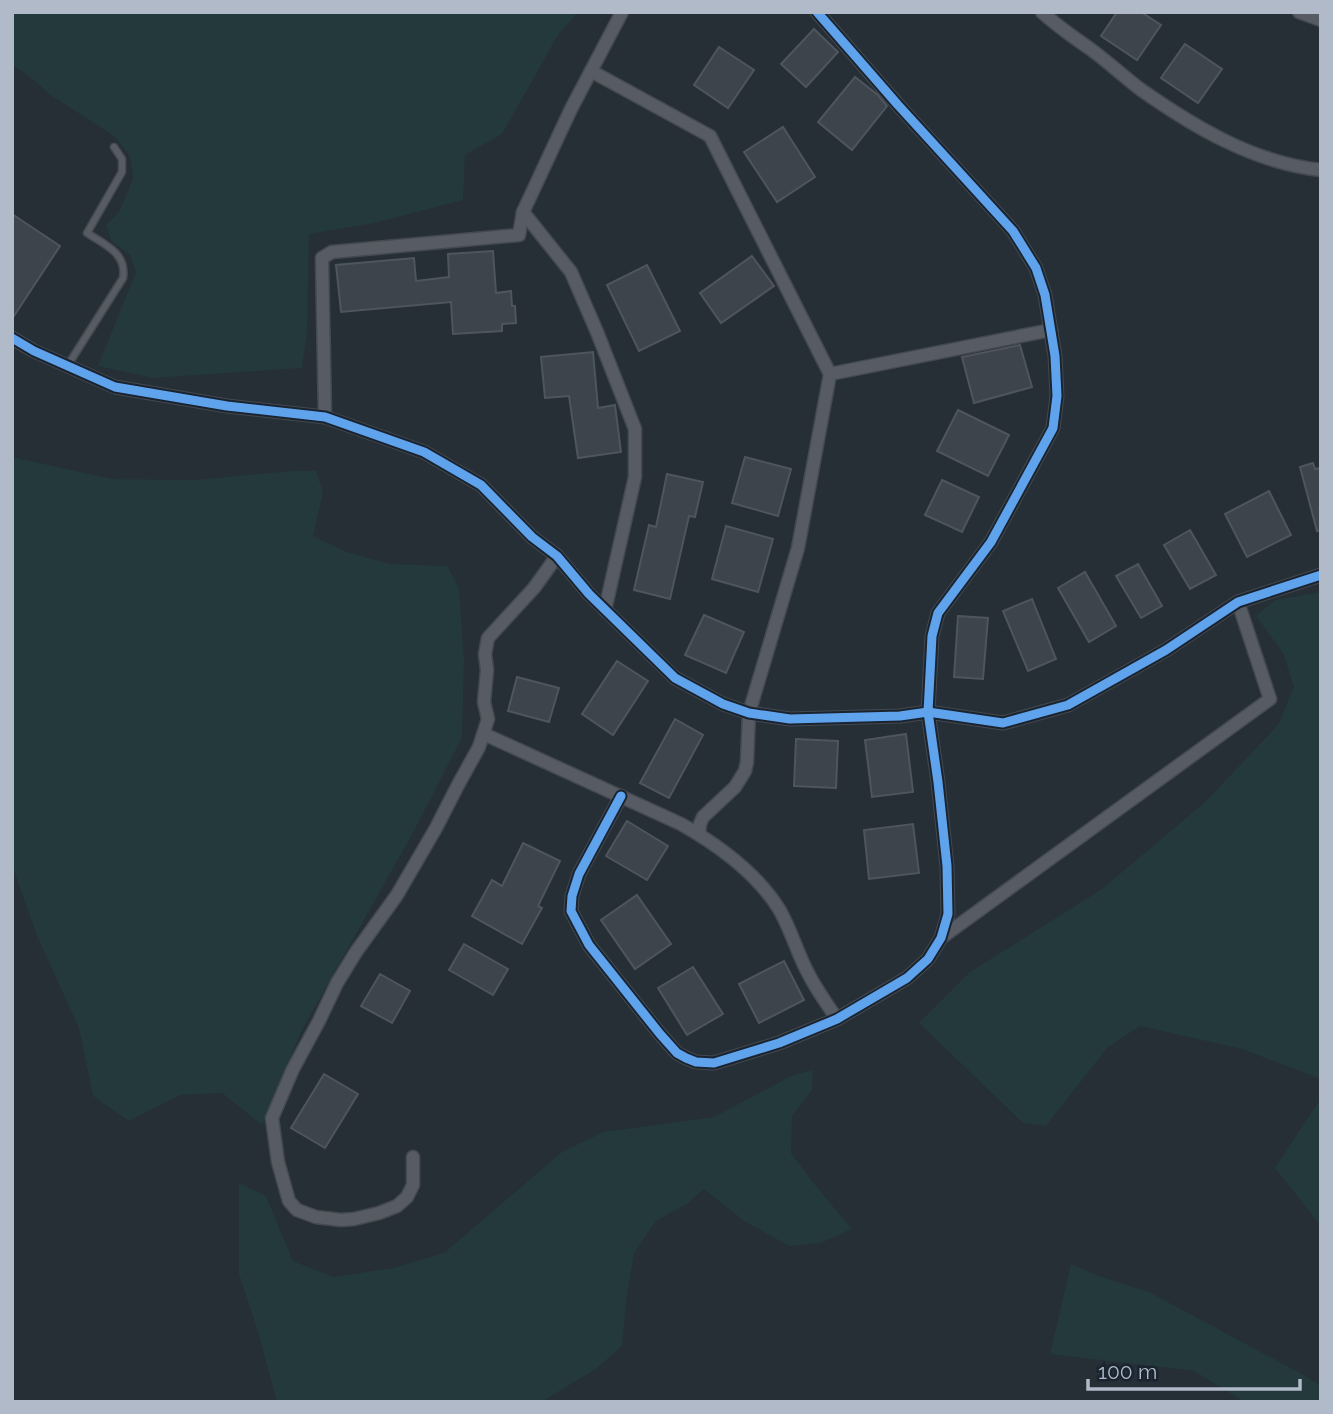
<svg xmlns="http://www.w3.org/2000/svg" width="1333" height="1414" font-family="Raleway,sans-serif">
<rect width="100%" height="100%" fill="#262e36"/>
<g fill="#23393c">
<path d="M12,12H578L558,35L502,134L465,155L463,200L375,223L309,234L307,331L302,368L153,378L98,366L136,272L130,255L111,241L106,225L119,212L133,179L130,156L114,136L49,94L35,81L12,64Z"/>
<path d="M12,457L112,479L195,480L291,471H316L323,492L313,536L347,552L390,564L447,566L459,588L464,660L462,738L414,831L302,1030L262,1125L222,1093L180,1095L129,1121L93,1096L79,1028L37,936L12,865Z"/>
<path d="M1321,592V1079L1242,1049L1140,1026L1107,1048L1046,1126L1023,1123L919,1023L970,972L1102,889L1205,802L1278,725L1294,687L1283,653L1256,616L1275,600Z"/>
<path d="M813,1070L812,1090L792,1116L791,1153L816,1186L852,1229L821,1243L789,1246L744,1221L704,1189L687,1204L656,1221L634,1253L626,1303L622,1346L596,1369L541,1402H277L256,1325L239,1274V1183L266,1196L293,1261L333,1277L393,1268L444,1253L562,1152L603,1132L714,1117L793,1075Z"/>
<path d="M1321,1098V1226L1275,1168Z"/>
<path d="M1071,1264L1096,1275L1149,1292L1302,1374L1321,1386V1402H1245L1194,1371L1050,1354Z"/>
</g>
<g fill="#3e444c" stroke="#4e555e" stroke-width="2">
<path d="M1117,12H1141L1161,25L1137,60L1101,36Z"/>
<path d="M814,29L838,52L806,87L781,64Z"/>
<path d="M1185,44L1222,69L1198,103L1161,78Z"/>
<path d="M719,47L754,70L728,108L694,85Z"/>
<path d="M855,77L878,95L887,106L852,150L818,122Z"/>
<path d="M783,127L815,177L777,202L744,152Z"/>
<path d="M12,214L60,246L12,319Z"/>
<path d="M493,251L496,293L511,291L512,306H515L516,323L502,324V331L453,334L451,302L341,312L336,265L414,258L416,281L449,277L448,254Z"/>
<path d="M752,256L774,286L721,323L700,293Z"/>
<path d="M647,265L680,331L639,351L607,285Z"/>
<path d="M1020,345L1032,387L974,403L962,357Z"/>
<path d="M593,352L598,408L615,405L621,452L578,458L569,396L545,398L541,357Z"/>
<path d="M958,410L1009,435L988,476L937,451Z"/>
<path d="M745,457L791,469L778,516L732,503Z"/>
<path d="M1313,463L1315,469L1321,468V530L1317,531L1300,467Z"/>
<path d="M667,474L703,482L695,517L689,516L670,599L634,590L649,525L656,527Z"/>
<path d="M942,480L979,497L962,532L925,515Z"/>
<path d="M1269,491L1291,535L1247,557L1225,514Z"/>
<path d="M726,526L773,539L758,592L712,579Z"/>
<path d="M1190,530L1216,575L1190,589L1164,545Z"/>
<path d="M1138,564L1162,606L1141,618L1116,576Z"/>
<path d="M1085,572L1116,626L1089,642L1058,588Z"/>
<path d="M1032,599L1056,659L1028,671L1003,611Z"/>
<path d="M704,615L744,632L726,673L685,655Z"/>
<path d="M958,616L988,618L983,679L954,677Z"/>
<path d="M617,661L648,681L613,735L582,714Z"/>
<path d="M517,677L559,688L549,722L508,711Z"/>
<path d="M675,719L703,735L669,798L640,783Z"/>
<path d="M906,734L913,792L872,797L865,740Z"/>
<path d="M796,739L838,741L836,788L794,786Z"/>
<path d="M627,821L668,846L647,880L606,856Z"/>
<path d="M913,824L919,873L869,879L864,830Z"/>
<path d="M523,843L560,861L538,906L542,908L522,944L472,916L492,880L502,886Z"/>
<path d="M637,895L671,944L635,969L601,920Z"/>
<path d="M464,944L508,969L493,995L449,970Z"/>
<path d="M784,961L804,1000L759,1023L739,984Z"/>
<path d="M693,967L723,1014L687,1035L658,988Z"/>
<path d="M380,974L410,991L392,1023L361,1006Z"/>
<path d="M324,1074L358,1094L325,1148L291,1128Z"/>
</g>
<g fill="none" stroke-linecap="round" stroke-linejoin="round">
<defs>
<path id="service" d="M68,365L123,278C127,253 105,245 87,233L122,172V159L114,147"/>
<g id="minor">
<path d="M1042,12C1057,26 1073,37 1089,48C1107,61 1123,76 1140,89C1194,127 1254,163 1321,170"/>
<path d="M1299,12L1321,20"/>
<path d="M591,71L710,136L830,374L798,548L749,713L747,762L745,771L735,787L703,817L700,824L699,834"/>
<path d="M523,212L571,272L597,332L635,429V477L605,610"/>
<path d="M12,338L34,351L115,387L227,406L325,417L424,452L481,485L532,537L557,556L589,594L675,678L723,704L749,713L790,719L900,716L928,712L1003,723L1068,705L1166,650L1238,602L1321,575"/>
<path d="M830,374L1051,330"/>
<path d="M325,417L322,258L332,252L519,235L523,212L571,109L622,12"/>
<path d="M484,734L681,824C718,845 756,872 779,909C791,929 797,953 808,973C816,989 827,1004 837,1019"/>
<path d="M621,796L579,874L572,896L571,911L589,945L660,1034L677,1053L686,1058L696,1062L714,1063L779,1043L837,1019L907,978L928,959L941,938L948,914L947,866L938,782L928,712L932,636L938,613L991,542L1053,428L1057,396L1055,356L1045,295L1036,268L1013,231L898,105L817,12"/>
<path d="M941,938L1270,699L1238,602"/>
<path d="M413,1157V1185L407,1197L397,1206L379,1213L354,1219L341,1220L316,1217L297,1210L289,1201L278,1162L272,1118L293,1069L319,1021L337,983L356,952L397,895L436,828L458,785L479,747L488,719L484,702L487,670L485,654L488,638L534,588L557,556"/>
</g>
</defs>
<use href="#service" stroke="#43494f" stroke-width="9"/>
<use href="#minor" stroke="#43494f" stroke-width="15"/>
<use href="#service" stroke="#575c64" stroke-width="6"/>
<use href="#minor" stroke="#575c64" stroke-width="12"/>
<defs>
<g id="cycleway">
<path d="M12,338L34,351L115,387L227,406L325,417L424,452L481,485L532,537L557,556L589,594L675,678L723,704L749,713L790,719L900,716L928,712L1003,723L1068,705L1166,650L1238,602L1321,575"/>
<path d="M621,796L579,874L572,896L571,911L589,945L660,1034L677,1053L686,1058L696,1062L714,1063L779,1043L837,1019L907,978L928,959L941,938L948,914L947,866L938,782L928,712L932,636L938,613L991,542L1053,428L1057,396L1055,356L1045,295L1036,268L1013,231L898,105L817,12"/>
</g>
</defs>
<use href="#cycleway" stroke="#1a2431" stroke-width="13"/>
<use href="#cycleway" stroke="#60a3ed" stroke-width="9"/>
</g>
<rect width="1333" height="1414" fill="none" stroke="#b0bac8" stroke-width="28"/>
<path d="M1088 1379v10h212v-10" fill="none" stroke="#b0bac8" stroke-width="3.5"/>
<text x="1098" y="1379" font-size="21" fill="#b0bac8" stroke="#1a2431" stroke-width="5" paint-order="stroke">100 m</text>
</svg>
